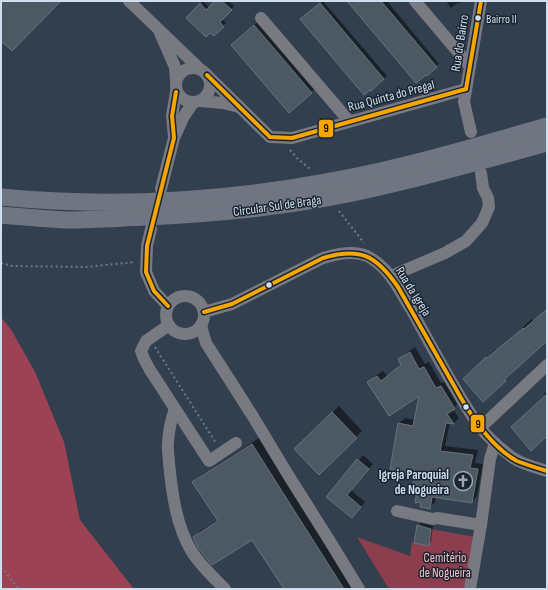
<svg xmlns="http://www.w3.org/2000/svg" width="548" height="590" font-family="'Sofia Sans Condensed',sans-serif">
<rect width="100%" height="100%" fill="#323f4e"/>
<path fill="#8c3e4e" d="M431,529L475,537L466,589H389L357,537L410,556L412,542L429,545Z"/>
<path fill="#9c4254" d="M1,317L12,331L35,372L64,442L80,520L134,589H1Z"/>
<g fill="#0007">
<path d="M203,1L210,8L216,1H228L234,6L222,19L226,23L214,35L187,18Z"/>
<path d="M323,1L387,76L371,89L305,16Z"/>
<path d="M348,1H387L439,64L436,66Z"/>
<path d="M446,1H463L460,3L459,2L451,8Z"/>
<path d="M259,21L316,88L289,112L237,40Z"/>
<path d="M547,309V343L545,341L513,370L514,371L505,380L474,370L496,349L497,350L532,319L533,321Z"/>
<path d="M415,347L425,364L429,362L441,383L447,381L459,402L453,409L459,418L454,423L450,422L445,446L478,450L475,463L483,464L477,496L472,502L436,496L435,502L429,508L422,501L419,485L416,475L391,468L399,423L405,418L415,420L421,394L368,382L374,377L383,371L387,376L402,364L399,359L405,354Z"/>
<path d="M547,390V434L546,396L544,394Z"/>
<path d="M339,406L362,431L319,473L295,449Z"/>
<path d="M259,438L354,589H285L253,538L194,537L200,531L218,520L194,482L200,476Z"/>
<path d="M363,455L373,464L351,490L365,502L357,512L328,496Z"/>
<path d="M421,523L433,526L431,542L428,544L418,526Z"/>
</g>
<g fill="#4c5963" stroke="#677480">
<path d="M1,1H61L12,51L1,41Z"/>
<path d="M215,1H222L232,10L220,22L224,27L214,36L210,33L206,37L186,18L200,3L206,10Z"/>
<path d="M347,1H381L437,67L427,76L426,75L416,83Z"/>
<path d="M320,3L384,79L371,91L370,90L364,95L300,19Z"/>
<path d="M254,25L312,93L289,113L231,45Z"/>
<path d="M547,309V341L505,379L506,381L483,402L463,379L486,357L487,358L523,328L524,329Z"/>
<path d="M410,352L419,369L424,367L436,388L441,386L455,409L447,414L454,424L446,423L440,451L473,455L470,468L478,469L472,503L432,497L430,509L420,507L421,502L415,503L418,485L413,484L415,476L399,473V471L390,469L398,423L413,426L419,396L389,416L367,382L377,376L381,381L401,365L398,359Z"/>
<path d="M547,394V436L531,451L511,427Z"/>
<path d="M332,412L357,438L319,475L294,449Z"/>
<path d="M252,444L344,589H284L252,540L212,565L198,548L193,537L218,521L192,482Z"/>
<path d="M357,459L369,469L347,495L361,507L352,518L326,497Z"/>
<path d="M417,525L431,529L429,546L414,543Z"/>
</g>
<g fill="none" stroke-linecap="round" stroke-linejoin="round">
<g stroke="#737780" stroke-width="2" stroke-dasharray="2 3" stroke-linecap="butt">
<path d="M290,150L298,159L310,169"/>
<path d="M339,211L364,243"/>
<path d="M1,263L13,266L85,267L135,262"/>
<path d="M155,347L216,443"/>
<path d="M1,567L19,589"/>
</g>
<g stroke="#787981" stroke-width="12">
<path d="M129,1L201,70"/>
<path d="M415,1L470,66"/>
<path d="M261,18L349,121"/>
<path d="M160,33L175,67L176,80"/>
<circle cx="193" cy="85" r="17"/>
<path d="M207,75L270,137L292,138L466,89"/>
<path d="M200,101L223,103L239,107"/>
<path d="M471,132L464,102L481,1"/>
<path d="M174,137L172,116L176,92"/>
<path d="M161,189L174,138L184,116L193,103"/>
<path d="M151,229L147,246L146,272L154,291L168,306"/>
<path d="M392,277L398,273L445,253L466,241L482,223L489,207L488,198L483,188L481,173"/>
<circle cx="185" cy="315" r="19"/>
<path d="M204,312L232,304L323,258C336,254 354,250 367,256C389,267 399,290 411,309C424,333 437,357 451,381C460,396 469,413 480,427C489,439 501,449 513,458C522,464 537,468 547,471"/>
<path d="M169,325L146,341L141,351L144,359L150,370L209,461L236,443"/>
<path d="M201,325L203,333L206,343L252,415L290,478L326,535L359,589"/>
<path d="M175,409C171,419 169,430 168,442C167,449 169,456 169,463C172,493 176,526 192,552C201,566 214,578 225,589"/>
<path d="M480,428L547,365"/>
<path d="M397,511L433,519L437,518L481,525"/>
<path d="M470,589L481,525L490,459L495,443"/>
</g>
<g stroke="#707681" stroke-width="17">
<path d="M1,197C113,208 226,201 336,180C407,167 477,146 547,126"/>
<path d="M1,215C23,217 45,219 67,220C94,220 120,218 146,217C207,214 267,209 327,198C401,184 474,163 547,143"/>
</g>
<defs>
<g id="bus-1">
<path d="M207,75L270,137L292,138L466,89"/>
<path d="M466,89L481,1"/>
<path d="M168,306L154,291L146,272L147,246L174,138L172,116L176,92"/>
<path d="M204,312L232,304L323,258C360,247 376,255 398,287L461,398C475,422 493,448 517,461C527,465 537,468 547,471"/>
</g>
</defs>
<use href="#bus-1" stroke="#1a2531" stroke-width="7"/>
<use href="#bus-1" stroke="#f7a600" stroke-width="4"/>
</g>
<defs>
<symbol id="church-ring" viewBox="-11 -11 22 22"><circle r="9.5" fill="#1a2531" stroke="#99a7b7" stroke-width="1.5"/><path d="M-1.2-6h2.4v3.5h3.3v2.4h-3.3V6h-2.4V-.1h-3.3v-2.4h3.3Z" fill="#99a7b7"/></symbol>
</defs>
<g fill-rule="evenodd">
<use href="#church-ring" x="452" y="470" width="22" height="22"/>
</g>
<g fill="#d0dfef" stroke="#1a2531" stroke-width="1.5">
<circle cx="478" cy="18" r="3.5"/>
<circle cx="269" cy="285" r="3.5"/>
<circle cx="466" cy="407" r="3.5"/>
</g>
<g text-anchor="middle" stroke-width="3" stroke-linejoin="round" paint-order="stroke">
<g font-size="12" fill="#d0dfef" stroke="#1a2531" text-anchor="start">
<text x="486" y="23">Bairro II</text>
</g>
<g font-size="13" fill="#d0dfef" stroke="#1a2531">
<text transform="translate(459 43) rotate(-81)" y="5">Rua do Bairro</text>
<text transform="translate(391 95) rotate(-15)" y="5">Rua Quinta do Pregal</text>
<text transform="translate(277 205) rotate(-8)" y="5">Circular Sul de Braga</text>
<text transform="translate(414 291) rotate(58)" y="5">Rua da Igreja</text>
</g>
<g font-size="13" font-weight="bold" fill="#d0dfef" stroke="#1a2531" text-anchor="end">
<text x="449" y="479">Igreja Paroquial<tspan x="449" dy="15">de Nogueira</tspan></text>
</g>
<g font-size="13" fill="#fabfc5" stroke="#1a2531">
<text x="445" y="562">Cemitério<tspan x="445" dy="15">de Nogueira</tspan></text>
</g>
</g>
<g stroke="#1a2531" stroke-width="1.5">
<rect x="318" y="119" width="16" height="19" rx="4" fill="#f7a600"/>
<rect x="470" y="414" width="15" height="19" rx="4" fill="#f7a600"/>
</g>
<g font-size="11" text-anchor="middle" font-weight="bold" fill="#111">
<text x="326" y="132">9</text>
<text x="478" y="428">9</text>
</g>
<rect width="548" height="590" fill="none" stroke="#d0dfef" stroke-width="4"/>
</svg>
